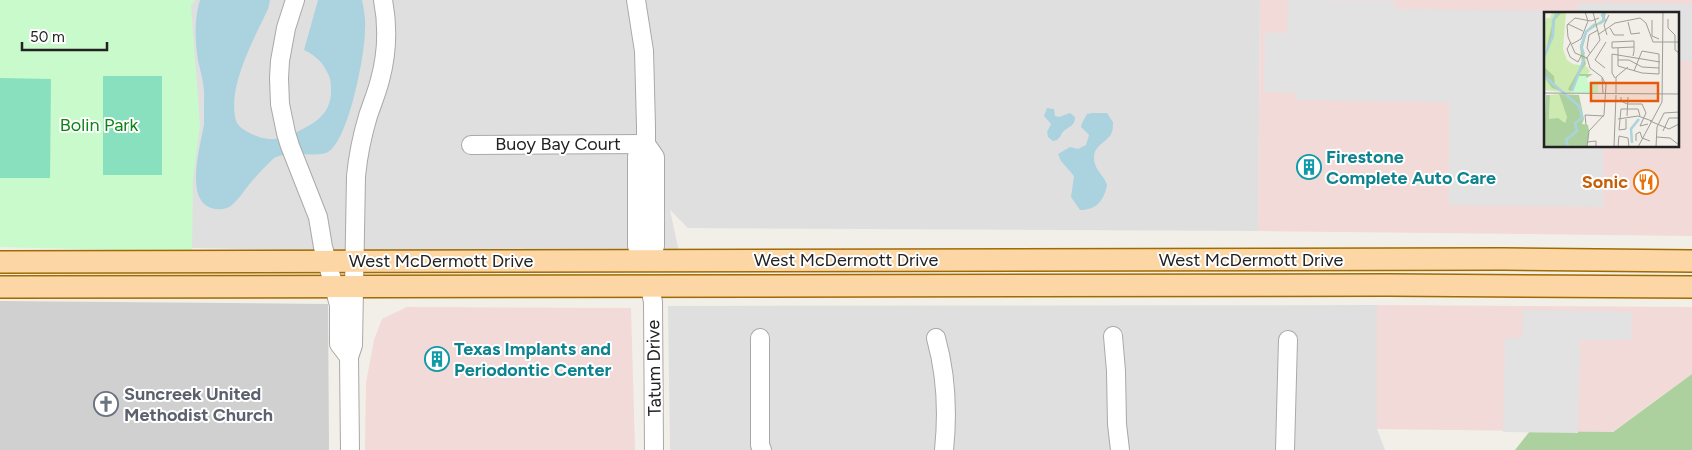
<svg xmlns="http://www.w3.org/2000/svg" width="1692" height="450" font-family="Figtree,sans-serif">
<rect width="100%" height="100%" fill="#f2efe9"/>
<g fill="#e0dfdf">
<path d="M0,0H1260L1258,231L688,228L670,210L679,252L443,253L0,244Z"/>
<path d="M1377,305V429L1385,450H670L668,306Z"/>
</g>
<g fill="#f2dad9" fill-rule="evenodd">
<path d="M1260,0H1692V236L1258,231ZM1546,14H1678V146H1546Z"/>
<path d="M1377,305L1692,307V374L1612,432L1377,429Z"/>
<path d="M407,307L631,308L635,450H365L366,383L374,340L382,319Z"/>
</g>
<path fill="#d0d0d0" d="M0,301L328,304L329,450H0Z"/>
<path fill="#add19e" d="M1692,374V450H1515L1530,431L1613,432Z"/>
<path fill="#c8facc" d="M0,0H195L191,6L200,125L193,178L192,252L0,247Z"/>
<g fill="#88e0be">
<rect x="103" y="76" width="59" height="99"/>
<path d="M0,78L51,79L50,178H0Z"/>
</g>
<g fill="#e2e2e2">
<path d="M1288,0L1395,1V9L1578,11V3L1692,4V61H1679L1678,113V14H1546V146H1603V207L1449,205V102L1296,100L1295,93L1264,92L1265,33H1287Z"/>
<path d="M1523,310L1632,312L1631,340H1580L1578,433L1503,432L1505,338H1522Z"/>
</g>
<g fill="#aad3df">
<path d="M200,0H270L268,9C254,39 229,83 235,117C237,125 240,127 246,131C253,135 260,138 268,139C277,140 288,136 297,132C315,123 331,114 331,91C331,86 331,81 329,76C324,64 317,56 304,50L318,0H362C364,10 366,20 365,30C365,54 349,140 328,152C318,158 284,150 273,159C266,166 258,174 252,181C245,189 240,198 232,205C226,210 218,210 211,208C184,199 201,145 204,124C204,117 204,109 204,101C205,86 201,74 198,60C195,41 194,19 200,0Z"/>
<path d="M1047,108L1054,109L1055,116L1059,117L1070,113L1075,117C1075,127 1068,126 1062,133C1061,136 1059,138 1057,140L1053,141L1048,137L1047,132L1051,124L1044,116Z"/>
<path d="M1092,113H1107L1113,122C1113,127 1113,133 1109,137C1100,146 1091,149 1095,164C1097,172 1105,177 1107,185C1104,200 1097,210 1080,210L1071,197L1074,176L1061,161L1058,154L1070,147L1078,149L1086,145L1089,135L1081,127L1082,123L1087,114Z"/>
</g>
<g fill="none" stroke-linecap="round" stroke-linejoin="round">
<defs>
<g id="minor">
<path d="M295,0L286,28L280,61L279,78L280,104L286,133L290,146L318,217L323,247L339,305V344L349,357"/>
<path d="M636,0L644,51L646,127V144L637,156V246L647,261L655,246V157L646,144"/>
<path d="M471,145L646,144"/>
<path d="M650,287L653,302L654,450"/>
<path d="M1113,336L1116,371L1117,424L1120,450"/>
<path d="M760,338V445L762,450"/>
<path d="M936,338C946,374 948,412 944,450"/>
<path d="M350,450L349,357L353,345L356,176C358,156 362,136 368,116C372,104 377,92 380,80C387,54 388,26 383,0"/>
<path d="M1285,450L1288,340"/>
</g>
<g id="major">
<path d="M0,262L1503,259L1692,261"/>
<path d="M0,287L1388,285L1692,287"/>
</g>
</defs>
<use href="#minor" stroke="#a9a9a9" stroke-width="20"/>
<use href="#major" stroke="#a06b00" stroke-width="24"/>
<use href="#minor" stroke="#fff" stroke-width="18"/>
<use href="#major" stroke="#fcd6a4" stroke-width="21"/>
</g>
<defs>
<symbol id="building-ring" viewBox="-11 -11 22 22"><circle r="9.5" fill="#fff" stroke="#0f9aa8" stroke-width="1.5"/><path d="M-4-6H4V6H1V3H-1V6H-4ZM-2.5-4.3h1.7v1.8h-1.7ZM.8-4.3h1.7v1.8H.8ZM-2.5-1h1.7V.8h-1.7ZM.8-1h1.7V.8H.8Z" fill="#0f9aa8"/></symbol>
<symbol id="restaurant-ring" viewBox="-11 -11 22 22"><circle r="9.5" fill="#fff" stroke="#e8710a" stroke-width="1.5"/><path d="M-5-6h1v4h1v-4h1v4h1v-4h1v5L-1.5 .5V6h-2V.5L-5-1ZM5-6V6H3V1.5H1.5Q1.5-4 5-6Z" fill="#e8710a"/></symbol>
<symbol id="church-ring" viewBox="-11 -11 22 22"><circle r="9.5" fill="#fff" stroke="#6b7280" stroke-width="1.5"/><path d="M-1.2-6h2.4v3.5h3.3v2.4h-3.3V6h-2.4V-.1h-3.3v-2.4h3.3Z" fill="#6b7280"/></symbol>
</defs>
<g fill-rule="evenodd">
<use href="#building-ring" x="1295" y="153" width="28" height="28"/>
<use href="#restaurant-ring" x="1632" y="168" width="28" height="28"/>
<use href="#building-ring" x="423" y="345" width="28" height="28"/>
<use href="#church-ring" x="92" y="390" width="28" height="28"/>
</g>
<g text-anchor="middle" stroke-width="4" stroke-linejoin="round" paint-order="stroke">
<g font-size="18" fill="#0c8416" stroke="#fff">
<text x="99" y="131">Bolin Park</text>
</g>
<g font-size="18" fill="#222" stroke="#fff">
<text x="558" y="150">Buoy Bay Court</text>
<text x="846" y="266">West McDermott Drive</text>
<text x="1251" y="266">West McDermott Drive</text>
<text x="441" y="267">West McDermott Drive</text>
<text transform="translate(654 368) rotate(-91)" y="6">Tatum Drive</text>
</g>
<g font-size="18" font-weight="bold" fill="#0d838f" stroke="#fff" text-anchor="start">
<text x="1326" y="163">Firestone<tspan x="1326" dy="21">Complete Auto Care</tspan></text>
<text x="454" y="355">Texas Implants and<tspan x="454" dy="21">Periodontic Center</tspan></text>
</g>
<g font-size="18" font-weight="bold" fill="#c56008" stroke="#fff" text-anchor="end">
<text x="1628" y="188">Sonic</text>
</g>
<g font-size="18" font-weight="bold" fill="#5b616d" stroke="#fff" text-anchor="start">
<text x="124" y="400">Suncreek United<tspan x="124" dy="21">Methodist Church</tspan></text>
</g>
</g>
<g transform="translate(1544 12)">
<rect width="135" height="135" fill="#f2efe9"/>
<path d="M8,0H22L19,37L23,48L29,52L42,54L46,59L27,81L0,78V14L2,6H6ZM15,82L23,104L21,111L5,107L6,83Z" fill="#cdebb0"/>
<path d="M11,0H18L11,8L10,23L0,46ZM62,0L60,9L43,20L39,35L42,52L35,62H49L41,67L38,75L26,79L24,77L38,52L36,34L42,19L58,8L59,1ZM0,55L10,64L11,74L19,80L8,76L0,65ZM15,82L35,83L40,107L38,112L44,113L45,118L43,135H0L2,83H6L5,107L14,106L21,111L23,105Z" fill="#add19e"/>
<path d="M34,64H42L44,71L58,68L54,72V81H27Z" fill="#c8facc"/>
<path fill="none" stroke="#aad3df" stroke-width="2.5" d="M55,12L61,8L58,3L61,0M40,42L37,35L42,20L51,12M0,45L9,24V8L14,0M0,64L35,94L38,106L31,111L33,119L22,128L24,135M28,79L40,47M88,131L87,117L95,107"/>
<path fill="none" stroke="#9f9d99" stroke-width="1" d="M124,7V16L131,23V38L135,41M108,8V24L115,27M84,10L87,22L96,21M24,12L39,19M66,16L70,23H80M55,22L71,11L96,6L102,11L109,30H135M63,23L60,13L65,3M27,30L23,37L26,45L34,50L37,44M28,32L37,27L44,9L41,0M74,36V54L98,61L115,62V42L98,39L90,59M46,41L43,36L45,23L54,18M89,44L90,39V29L68,30V36L90,35M43,46L46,56L58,65L62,73L60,103L45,119L43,135M43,46L31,41L24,25L23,13L31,6L47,9L55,6M42,47L56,28L49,0M74,48H85L98,55L115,56M61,56L51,48L62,30M58,66L59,81M71,66L68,61V42L116,50M0,81L135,82M72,82V65L84,55M77,85V89L83,92H98L102,101L96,114L104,112M83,104L84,85M74,107L94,104L108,109M82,107V117L75,118L77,97H94L96,104M106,109L125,117L135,112M42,113L41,103L60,104M119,119L125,106H135M113,125L126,126L135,133M92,129V122L96,120L98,126L106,129M43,130L52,129V135M70,135L72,83M74,135L75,124L84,126L85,135M94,135L118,90L119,0M112,135L113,115L120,101L135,100"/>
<path fill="#e8590c" fill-opacity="0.15" stroke="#e8590c" stroke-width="2.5" d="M47,71H114V89H47Z"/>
<rect width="135" height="135" fill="none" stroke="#222" stroke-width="2.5"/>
</g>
<path d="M22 42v8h85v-8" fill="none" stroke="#222222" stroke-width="2.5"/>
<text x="30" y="42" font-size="15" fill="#222222" stroke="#ffffff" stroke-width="4" paint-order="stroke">50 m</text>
</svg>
